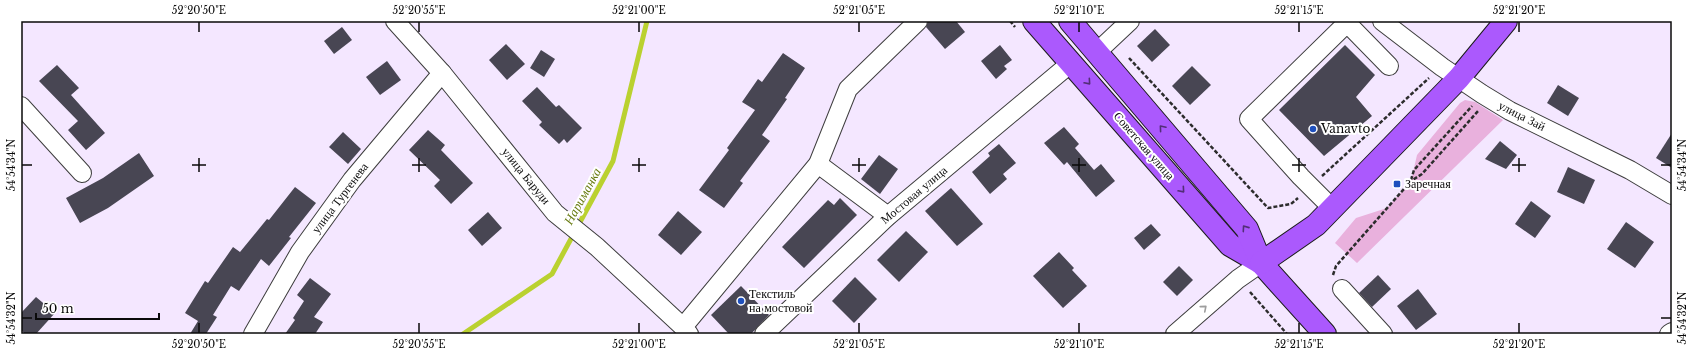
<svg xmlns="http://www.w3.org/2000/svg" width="1693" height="355" font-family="'Libre Baskerville',serif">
<rect width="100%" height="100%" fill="#f4e7ff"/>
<path fill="#e9b1dd" d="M1465,100L1475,102L1503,120L1357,263L1335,243L1356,218L1387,208L1411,181L1417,155L1460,103Z"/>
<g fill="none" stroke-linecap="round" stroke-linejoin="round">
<path stroke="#bad130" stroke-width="5" d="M463,334L552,274L613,161L647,21"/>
</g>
<g fill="#484653">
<path d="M928,21H956L965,32L945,49L926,27Z"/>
<path d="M342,27L352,40L334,54L324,41Z"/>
<path d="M1155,29L1170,45L1152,62L1137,46Z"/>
<path d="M506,44L525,64L507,80L489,60Z"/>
<path d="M1000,45L1012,60L1004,66L1007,69L996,79L981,61Z"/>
<path d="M1345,45L1375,75L1356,97L1372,116L1324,156L1279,110Z"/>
<path d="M541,50L555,59L544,77L530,68Z"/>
<path d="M783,53L805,68L785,98L787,99L762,135L770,141L740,181L743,183L724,208L699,190L729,150L727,148L755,110L742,102L758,79L762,82Z"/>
<path d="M387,61L401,80L380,95L366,77Z"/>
<path d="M57,65L79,88L71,95L105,133L86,150L68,130L78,121L39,81Z"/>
<path d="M1192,66L1211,85L1190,105L1172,86Z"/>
<path d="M1558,85L1579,98L1568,116L1547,103Z"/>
<path d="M537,87L556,107L559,105L582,128L567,143L564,139L559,144L539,125L542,122L522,101Z"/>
<path d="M1064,127L1079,144L1075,148L1094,170L1101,164L1115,181L1096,197L1067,162L1064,165L1044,143Z"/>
<path d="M428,130L445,145L441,150L473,183L451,204L434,186L440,180L409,150Z"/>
<path d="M343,132L361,149L348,164L329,147Z"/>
<path d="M1672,133V168L1656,158Z"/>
<path d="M1500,141L1517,155L1506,169L1485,159Z"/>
<path d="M999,144L1016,163L1003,174L1007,179L990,194L972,172L990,156L988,153Z"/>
<path d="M139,153L154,176L108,208L80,223L66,198L103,178Z"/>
<path d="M879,155L898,169L880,194L861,179Z"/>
<path d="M1568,167L1595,180L1584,204L1557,192Z"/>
<path d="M295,187L316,203L289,237L291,238L269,266L261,259L239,291L231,286L213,315L217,317L206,334H190L198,321L185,313L205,281L208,283L233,247L240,252L267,219L269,220Z"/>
<path d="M951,188L983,224L957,246L925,211Z"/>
<path d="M840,198L857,215L804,268L782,247L828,200L834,205Z"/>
<path d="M1531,201L1551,216L1535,238L1515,224Z"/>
<path d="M678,211L702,232L681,255L658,235Z"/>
<path d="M488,212L502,228L482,246L468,230Z"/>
<path d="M1626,222L1654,242L1635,268L1607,249Z"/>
<path d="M1151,224L1161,235L1144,250L1134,238Z"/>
<path d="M906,231L928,252L899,282L877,260Z"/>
<path d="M1059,252L1074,268L1072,270L1087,286L1063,308L1033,276Z"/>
<path d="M1179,266L1193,280L1177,296L1163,282Z"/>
<path d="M1378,275L1391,289L1372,307L1359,293Z"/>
<path d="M855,277L877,299L854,323L832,301Z"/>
<path d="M310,278L331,294L314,317L323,322L315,334H285L295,320L293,318L304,301L297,295Z"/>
<path d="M741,286L769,315L751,334H729L711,315Z"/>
<path d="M1418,289L1437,314L1416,330L1397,306Z"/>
<path d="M36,297L55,313L36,334H25L21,330V313Z"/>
</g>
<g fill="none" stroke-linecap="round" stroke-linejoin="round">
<defs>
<g id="minor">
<path d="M395,21L442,73L555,213L597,247L683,327L689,334"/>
<path d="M1382,21L1442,67L1482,94L1510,111L1630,170L1672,195"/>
<path d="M1097,52L1130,21"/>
<path d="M21,106L82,173"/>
<path d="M818,164L888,216"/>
<path d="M1332,208L1301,177L1249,119L1347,23L1389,66"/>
<path d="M1342,289L1383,334"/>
<path d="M683,327L818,164L848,89L918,21"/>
<path d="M253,334L300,252L352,180L442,73"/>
<path d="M764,334L888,216L1071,63"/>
<path d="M1175,334L1238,279L1261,263"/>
<path d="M1669,334L1672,332"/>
</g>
<g id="major">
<path d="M1034,21L1230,245L1261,263L1325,334"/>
<path d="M1070,21L1247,229L1261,263"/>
<path d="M1261,263L1316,225L1459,78L1506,21"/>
</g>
</defs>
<use href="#minor" stroke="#3d3d3d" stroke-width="20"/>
<use href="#major" stroke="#1b1b1b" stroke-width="24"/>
<g stroke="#2c2c2c" stroke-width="2.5" stroke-dasharray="4 2" stroke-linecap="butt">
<path d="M1010,21L1015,27"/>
<path d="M1129,58L1268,208L1291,204L1298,198"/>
<path d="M1322,176L1429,78"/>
<path d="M1411,180L1414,170L1472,106"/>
<path d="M1333,275L1336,266L1411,181L1422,174L1479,110"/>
<path d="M1250,292L1287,334"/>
</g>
<use href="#minor" stroke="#fff" stroke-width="18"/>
<use href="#major" stroke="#ab59fd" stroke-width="22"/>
</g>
<defs><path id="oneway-chevron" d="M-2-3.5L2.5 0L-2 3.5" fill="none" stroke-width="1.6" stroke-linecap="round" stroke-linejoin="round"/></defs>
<g stroke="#522e77">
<use href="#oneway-chevron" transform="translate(1088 82) rotate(49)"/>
<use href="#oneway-chevron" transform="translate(1162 128) rotate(-130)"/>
<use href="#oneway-chevron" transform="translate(1182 190) rotate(49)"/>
<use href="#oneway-chevron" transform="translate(1245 228) rotate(-125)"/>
</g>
<use stroke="#9d9d9d" href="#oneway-chevron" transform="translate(1204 308) rotate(-41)"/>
<path fill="none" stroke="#0a0a0a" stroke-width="1.5" d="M199,22V32M419,22V32M639,22V32M859,22V32M1079,22V32M1299,22V32M1519,22V32M199,158V172M419,158V172M639,158V172M859,158V172M1079,158V172M1299,158V172M1519,158V172M22,165H32M192,165H206M412,165H426M632,165H646M852,165H866M1072,165H1086M1292,165H1306M1512,165H1526M1661,165H1671M22,318H32M1661,318H1671M199,323V333M419,323V333M639,323V333M859,323V333M1079,323V333M1299,323V333M1519,323V333"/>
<g fill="#1f50bd" stroke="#fff" stroke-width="1.5">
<circle cx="1313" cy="129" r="4"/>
<rect x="1393" y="180" width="8" height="8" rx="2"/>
<circle cx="741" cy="301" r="4"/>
</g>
<g text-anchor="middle" stroke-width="4" stroke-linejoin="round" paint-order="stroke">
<g font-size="12" fill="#0a0a0a" stroke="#fff">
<text transform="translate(1522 116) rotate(27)" y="4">улица Зай</text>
<text transform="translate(1144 146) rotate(49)" y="4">Советская улица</text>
<text transform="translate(526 176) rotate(51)" y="4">улица Баруди</text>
<text transform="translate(914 195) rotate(-40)" y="4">Мостовая улица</text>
<text transform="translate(340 198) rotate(-53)" y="4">улица Тургенева</text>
</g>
<g font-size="12" fill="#0a0a0a" stroke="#fff" text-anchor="start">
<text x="1321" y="133">Vanavto</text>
<text x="1405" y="188">Заречная</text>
<text x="749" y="298">Текстиль<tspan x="749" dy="14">на мостовой</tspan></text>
</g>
<g font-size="13" font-style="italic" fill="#687b11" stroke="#fff">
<text transform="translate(582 196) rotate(-61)" y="5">Нариманка</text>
</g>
</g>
<rect width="1693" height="355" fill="none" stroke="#ffffff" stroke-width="44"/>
<path d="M36 313v6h123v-6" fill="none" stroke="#0a0a0a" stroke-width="2"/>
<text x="42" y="313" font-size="12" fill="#0a0a0a" stroke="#ffffff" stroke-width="3" paint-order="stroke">50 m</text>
<rect x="22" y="22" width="1649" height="311" fill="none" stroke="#0a0a0a" stroke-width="1.5"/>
<g font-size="10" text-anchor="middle" fill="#0a0a0a">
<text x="199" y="14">52°20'50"E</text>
<text x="419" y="14">52°20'55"E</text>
<text x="639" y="14">52°21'00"E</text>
<text x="859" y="14">52°21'05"E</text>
<text x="1079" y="14">52°21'10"E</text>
<text x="1299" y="14">52°21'15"E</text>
<text x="1519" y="14">52°21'20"E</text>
<text transform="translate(11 165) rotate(-90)" y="4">54°54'34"N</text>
<text transform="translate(1682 165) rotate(-90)" y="4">54°54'34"N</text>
<text transform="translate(11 318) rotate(-90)" y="4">54°54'32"N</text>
<text transform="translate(1682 318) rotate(-90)" y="4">54°54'32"N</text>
<text x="199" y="348">52°20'50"E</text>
<text x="419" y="348">52°20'55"E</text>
<text x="639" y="348">52°21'00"E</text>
<text x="859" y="348">52°21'05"E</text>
<text x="1079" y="348">52°21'10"E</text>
<text x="1299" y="348">52°21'15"E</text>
<text x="1519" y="348">52°21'20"E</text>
</g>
</svg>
